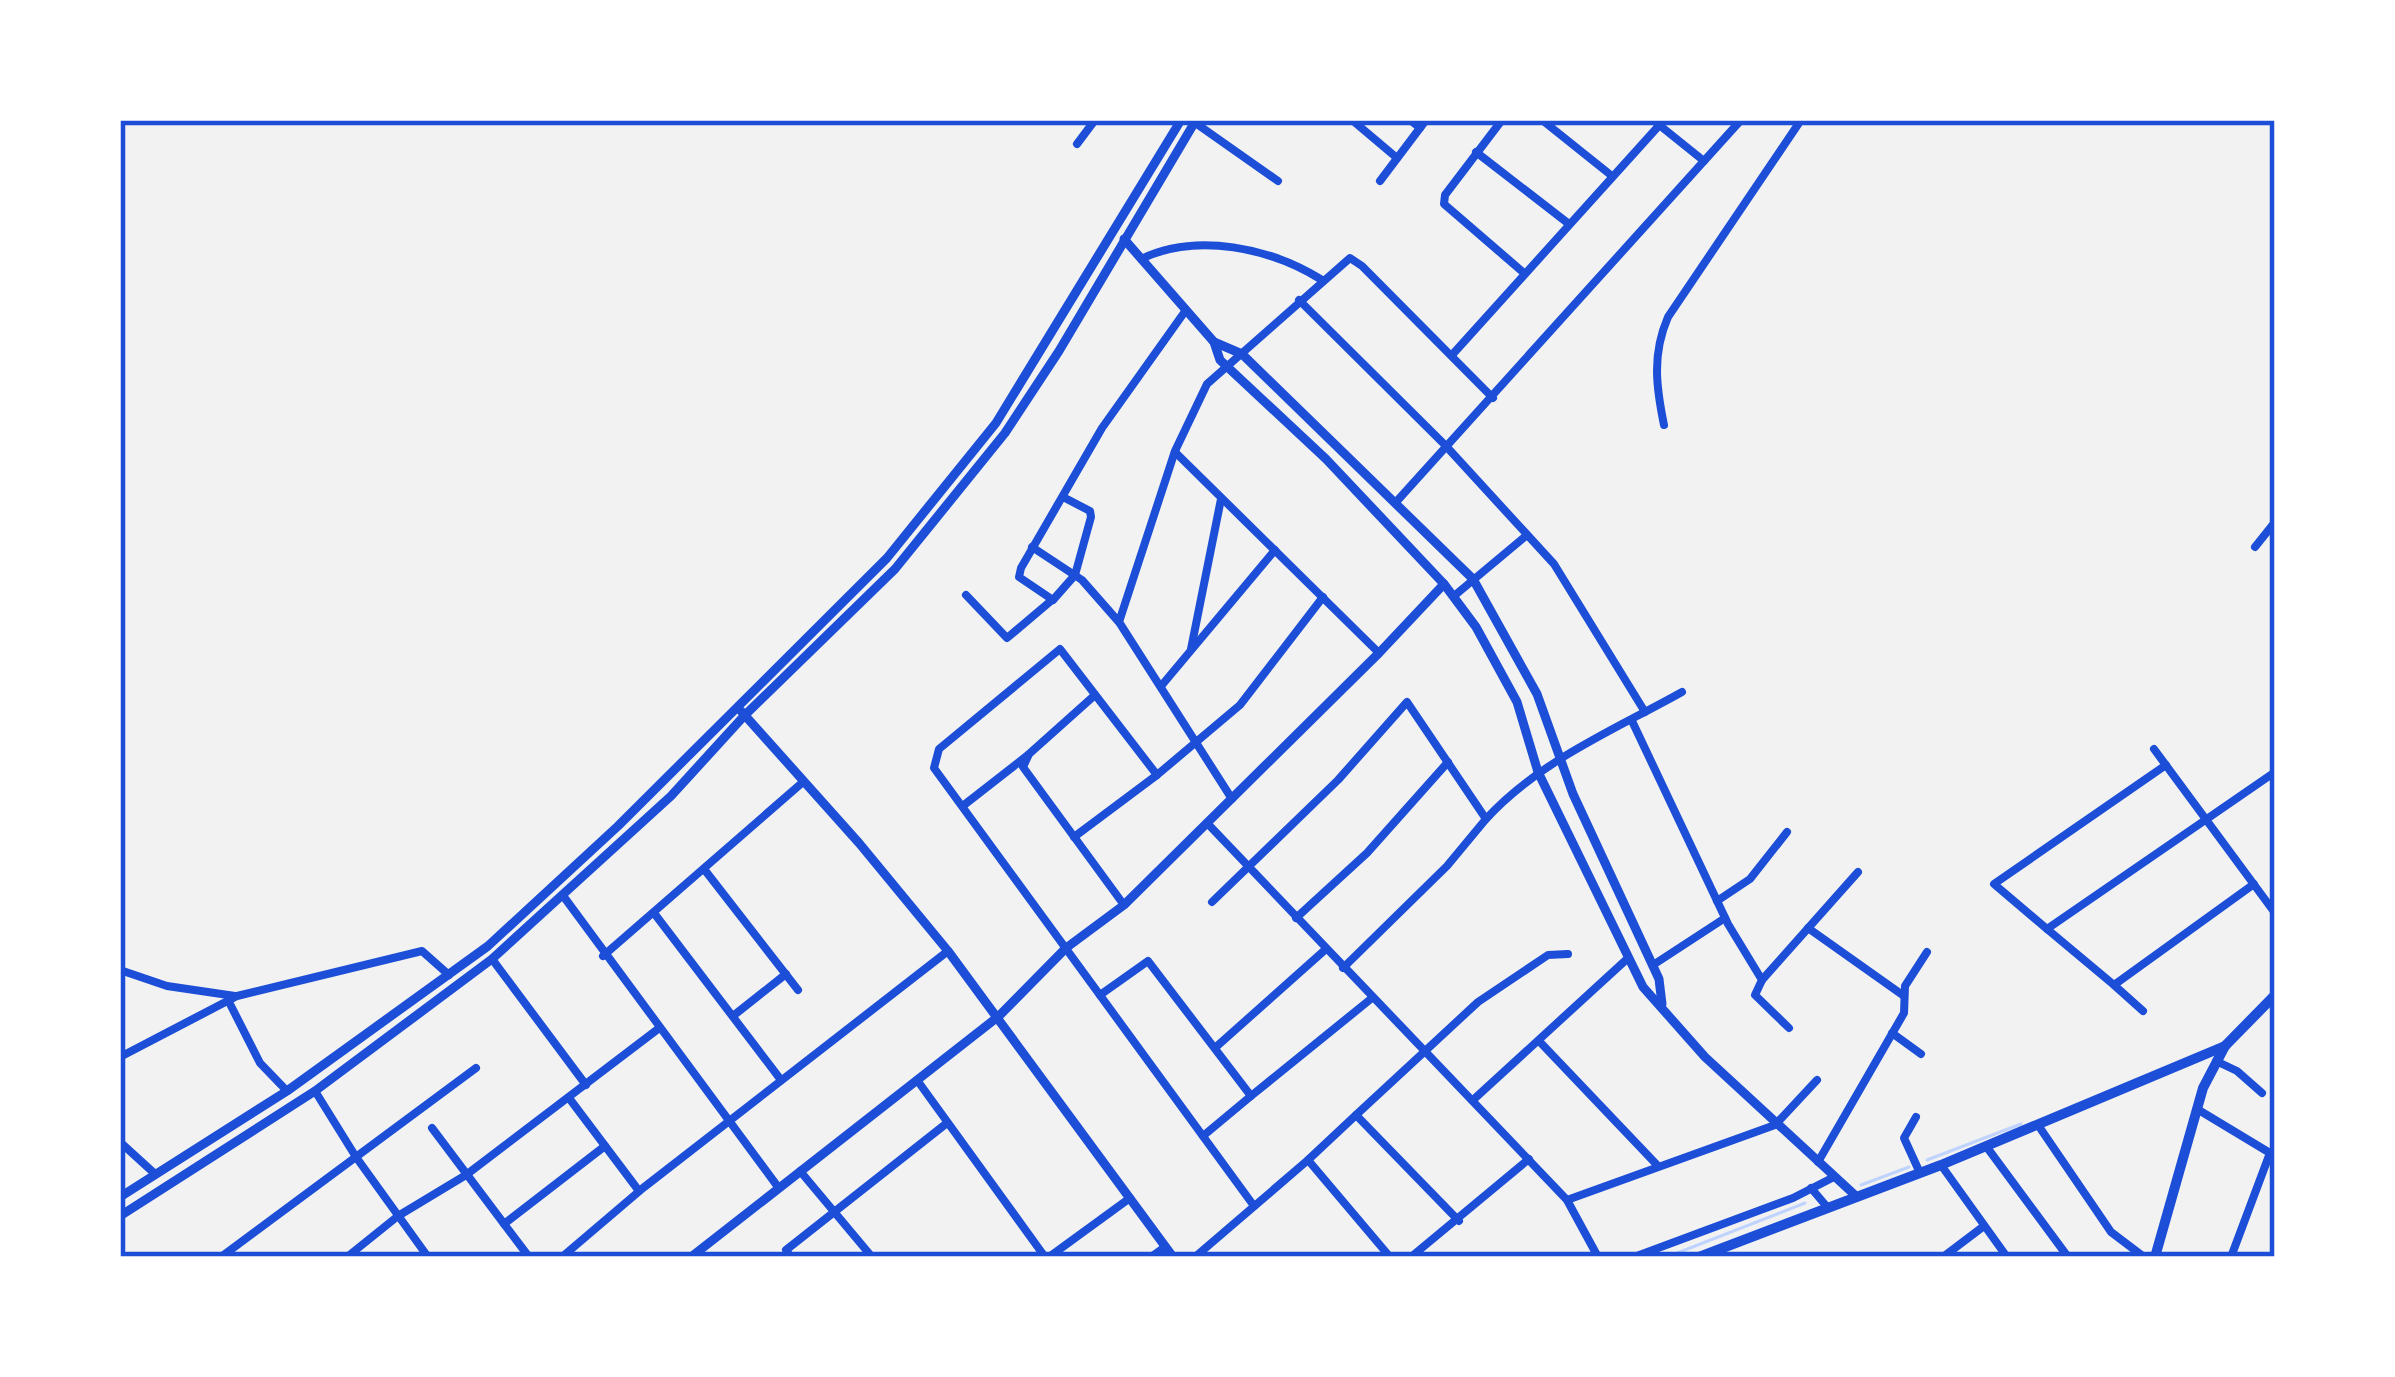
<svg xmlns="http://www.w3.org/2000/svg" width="2395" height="1377" font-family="Ubuntu,sans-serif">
<rect width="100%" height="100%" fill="#f2f2f2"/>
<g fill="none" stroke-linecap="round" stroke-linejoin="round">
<g stroke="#bfd3fe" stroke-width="3">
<path d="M1927,1160L2021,1124"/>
<path d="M1861,1185L1909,1167"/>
<path d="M1667,1257L1805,1203"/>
</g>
<g stroke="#1d4ed8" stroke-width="8">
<path d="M1352,120L1397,158"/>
<path d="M1410,120L1420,128"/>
<path d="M1502,120L1445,195L1444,204L1524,273"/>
<path d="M1542,120L1612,176"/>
<path d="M1653,120L1704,161"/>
<path d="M1194,122L1278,181"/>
<path d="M1077,144L1095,120"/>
<path d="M1476,152L1569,224"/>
<path d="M1380,181L1426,120"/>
<path d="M1141,259C1197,232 1271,248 1322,280"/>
<path d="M1299,300L1445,445L1554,564L1645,712"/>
<path d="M1452,355L1664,120"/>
<path d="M1664,425C1656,386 1652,354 1668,317L1801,120"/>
<path d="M1175,452L1379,653"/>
<path d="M1063,497L1090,511L1091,517L1075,575L1053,600L1019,577L1021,568L1102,428L1186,310"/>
<path d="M1397,501L1741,120"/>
<path d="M1032,547L1082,580L1118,621"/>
<path d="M2255,547L2275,522"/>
<path d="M966,595L1007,638L1052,600"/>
<path d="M1454,596L1527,535"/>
<path d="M1191,649L1221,499"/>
<path d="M1162,685L1275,550"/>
<path d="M1095,695L1029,754L1023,767L1124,905"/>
<path d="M1632,721L1728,924L1762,980L1755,995L1789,1028"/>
<path d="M2154,749L2275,913"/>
<path d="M1232,799L1119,622L1175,451L1207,384L1350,258L1362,266L1493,398"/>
<path d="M964,805L1028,755"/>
<path d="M1207,823L1567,1200L1598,1257"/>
<path d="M1074,837L1157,775"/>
<path d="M704,869L798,990"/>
<path d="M2254,884L2114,985L2047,929L2275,772"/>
<path d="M564,897L778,1187"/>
<path d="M1717,901L1750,879L1787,832"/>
<path d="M1212,902L1338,780L1407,702L1486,819C1539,761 1614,730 1682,692"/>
<path d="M654,913L781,1080"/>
<path d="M1296,918L1367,853L1448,762"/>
<path d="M1808,928L1904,996"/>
<path d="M2047,929L1994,884L2166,765"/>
<path d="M603,956L803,782"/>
<path d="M492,959L586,1085"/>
<path d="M1653,965L1725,918"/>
<path d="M1343,968L1447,866L1486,819"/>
<path d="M120,970L167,986L235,996"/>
<path d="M1762,980L1858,872"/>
<path d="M2114,985L2143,1011"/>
<path d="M1100,995L1148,961L1251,1096L1372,998"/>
<path d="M228,1000L260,1063L287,1091"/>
<path d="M733,1016L786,974"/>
<path d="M1892,1033L1921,1054"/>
<path d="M1539,1041L1658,1166"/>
<path d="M1216,1047L1326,949"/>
<path d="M120,1057L237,996L422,951L449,975"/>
<path d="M2216,1061L2237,1071L2262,1093"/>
<path d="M917,1080L1045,1257"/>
<path d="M315,1091L356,1157L428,1257"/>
<path d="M569,1098L639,1191"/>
<path d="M1473,1100L1627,959"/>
<path d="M2197,1109L2270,1153L2231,1257"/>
<path d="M1916,1117L1904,1138L1920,1173"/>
<path d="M2038,1125L2111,1232L2144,1257"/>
<path d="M432,1128L529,1257"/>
<path d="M1203,1136L1251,1096"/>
<path d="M120,1142L154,1173"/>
<path d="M1986,1146L2068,1257"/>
<path d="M1308,1160L1356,1115"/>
<path d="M1818,1162L1904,1013L1905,986L1927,952"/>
<path d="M1941,1165L2007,1257"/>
<path d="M800,1171L872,1257"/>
<path d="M1811,1188L1828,1208"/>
<path d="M1567,1200L1775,1125L1817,1080"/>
<path d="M1254,1206L934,768L939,749L1060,649L1157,775L1240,705L1323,597"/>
<path d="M1459,1221L1356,1115L1478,1002L1548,955L1568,954"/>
<path d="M504,1224L605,1146"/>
<path d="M221,1257L476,1068"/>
<path d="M347,1257L398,1216L466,1175L658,1029"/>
<path d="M562,1257L643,1188L948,951"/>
<path d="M791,1257L786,1250L947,1123"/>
<path d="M1049,1257L1130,1198"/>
<path d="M1151,1257L1165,1247"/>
<path d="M1195,1257L1308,1160L1390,1257"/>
<path d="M1411,1257L1529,1159"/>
<path d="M1634,1257L1793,1198L1834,1177"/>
<path d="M1943,1257L1984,1226"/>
</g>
<g stroke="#1d4ed8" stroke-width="9">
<path d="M1124,239L1214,342L1220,360L1326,459L1444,584L1476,627L1517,702L1538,772L1643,987L1705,1057L1857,1197"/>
<path d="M1214,342L1242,354L1473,579L1537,694L1573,794L1659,979L1662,1004"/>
<path d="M741,711L859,843L948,951L1173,1257"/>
<path d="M120,1197L287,1091L488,946L618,826L887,558L996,423L1181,120"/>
<path d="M120,1216L315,1091L492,959L671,796L744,716L895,569L1005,433L1059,351L1196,120"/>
<path d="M691,1257L999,1016L1066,948L1124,905L1379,653L1444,584"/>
</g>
<g stroke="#1d4ed8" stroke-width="10">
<path d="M1699,1257L1941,1165L2225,1046"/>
<path d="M2155,1257L2203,1088L2225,1046L2275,995"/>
</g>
</g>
<rect width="2395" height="1377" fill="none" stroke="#ffffff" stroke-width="246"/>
<rect x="123" y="123" width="2149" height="1131" fill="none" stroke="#1d4ed8" stroke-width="4.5"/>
</svg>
